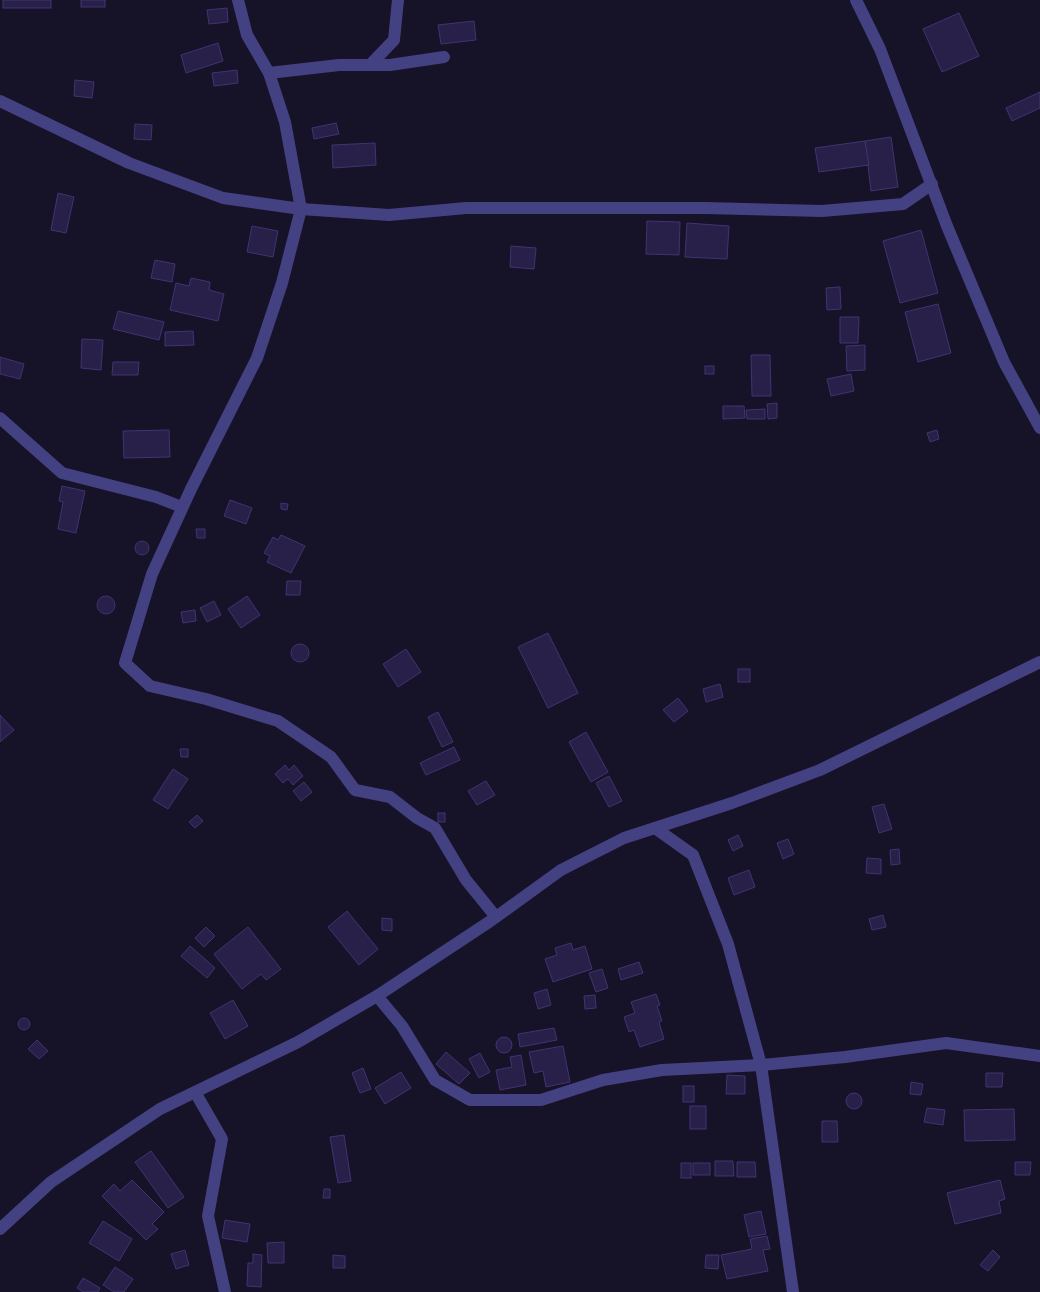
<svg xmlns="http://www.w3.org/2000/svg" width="1040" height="1292" font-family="Mulish,sans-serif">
<rect width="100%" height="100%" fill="#161228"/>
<g fill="#282048" stroke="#403472">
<rect x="3" y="0" width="48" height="8"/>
<rect x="81" y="0" width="24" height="7"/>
<path d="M227,8L228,22L209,24L207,10Z"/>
<path d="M959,13L979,56L942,72L923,29Z"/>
<path d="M474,21L476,40L441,44L438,25Z"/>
<path d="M218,43L223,61L186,73L181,55Z"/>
<path d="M237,70L238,83L214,86L212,73Z"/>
<path d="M75,80L94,82L92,98L74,96Z"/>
<path d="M1040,92V108L1012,121L1006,108Z"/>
<path d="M336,123L339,134L314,139L312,128Z"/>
<path d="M135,124L152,125L151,140L134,139Z"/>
<path d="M891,137L898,187L871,191L865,141Z"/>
<path d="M865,141L869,165L819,172L815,148Z"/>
<path d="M375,143L376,165L333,168L332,145Z"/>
<path d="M58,193L74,197L66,233L51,230Z"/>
<path d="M647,221L680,222L679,255L646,254Z"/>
<path d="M687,223L729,226L727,259L685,257Z"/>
<path d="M252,226L278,231L273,257L247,252Z"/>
<path d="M921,230L938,293L900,303L883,241Z"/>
<path d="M511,246L536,248L534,269L510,267Z"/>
<path d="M155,260L175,264L172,282L151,278Z"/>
<path d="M191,278L210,282L209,290L224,294L218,321L170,310L176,283L189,286Z"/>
<path d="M840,287L841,309L827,310L826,288Z"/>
<path d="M938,304L951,353L918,362L905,312Z"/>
<path d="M118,311L164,322L159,340L113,329Z"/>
<path d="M840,317H859L858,343H840Z"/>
<path d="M193,331L194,345L165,346V332Z"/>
<path d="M82,339L103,340L101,370L81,368Z"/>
<path d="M865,345V370L847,371L846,346Z"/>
<path d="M751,355H770L771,396H752Z"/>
<path d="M0,357L24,364L20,379L0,374Z"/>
<path d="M113,362H139L138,375H112Z"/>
<rect x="705" y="366" width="9" height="8"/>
<path d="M851,374L854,391L831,396L827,379Z"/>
<path d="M777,403V418L768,419L767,404Z"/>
<path d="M723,406H744L745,418L723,419Z"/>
<path d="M765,409V419H747L746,410Z"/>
<path d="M169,430L170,457L124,458L123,431Z"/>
<path d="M937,430L939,439L930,442L927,433Z"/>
<path d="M62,486L85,491L76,533L58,529L63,502L59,501Z"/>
<path d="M230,500L252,508L246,524L224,516Z"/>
<path d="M281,503L288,504L287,510L281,509Z"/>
<path d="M196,529H205V538H197Z"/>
<path d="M281,535L305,546L291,573L267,562L270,556L264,553L273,537L278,540Z"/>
<circle cx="142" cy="548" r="7"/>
<path d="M287,581H301L300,595H286Z"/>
<path d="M247,596L260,615L241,628L228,609Z"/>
<circle cx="106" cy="605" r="9"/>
<path d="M214,601L221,615L207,622L200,608Z"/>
<path d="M195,610L196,621L183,623L181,612Z"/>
<path d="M548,633L578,693L548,708L518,647Z"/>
<circle cx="300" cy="653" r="9"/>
<path d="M406,649L421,672L398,687L383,664Z"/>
<rect x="738" y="669" width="12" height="13"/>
<path d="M720,684L723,697L706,702L703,689Z"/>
<path d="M678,698L688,711L674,722L663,710Z"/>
<path d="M438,712L453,742L442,747L428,717Z"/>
<path d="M0,715L14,730L0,742Z"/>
<path d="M586,732L608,772L591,782L569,742Z"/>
<path d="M454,747L460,760L426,775L420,763Z"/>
<path d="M180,749H188V757H181Z"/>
<path d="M285,765L289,770L294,765L303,776L293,785L288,779L283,783L275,774Z"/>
<path d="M173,769L188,779L168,809L153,800Z"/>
<path d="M609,776L622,801L609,807L596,783Z"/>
<path d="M486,781L495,795L477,805L468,791Z"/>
<path d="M304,782L312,792L301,801L293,791Z"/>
<path d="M884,804L892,829L879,833L872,807Z"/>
<rect x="438" y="813" width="7" height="9"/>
<path d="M197,815L203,821L195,828L189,822Z"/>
<path d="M738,835L743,846L733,851L728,840Z"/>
<path d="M788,839L794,854L783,859L777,843Z"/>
<path d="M899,849L900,864L891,865L890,850Z"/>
<path d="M867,858L881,859V874L866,873Z"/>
<path d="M749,870L755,887L734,895L728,878Z"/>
<path d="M347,911L378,949L359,965L328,927Z"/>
<path d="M883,915L886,927L872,930L869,919Z"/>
<path d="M382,918L392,919V931L382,930Z"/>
<path d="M206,927L215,936L204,947L195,938Z"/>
<path d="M248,927L281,969L266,980L261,974L242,989L214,954Z"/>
<path d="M571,943L573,950L585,946L592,969L553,982L545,959L557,955L555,948Z"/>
<path d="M190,946L215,968L207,978L181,956Z"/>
<path d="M639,962L643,973L621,980L618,969Z"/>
<path d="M602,969L608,988L596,992L589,973Z"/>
<path d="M547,989L551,1005L538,1009L534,993Z"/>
<path d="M656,994L660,1005L657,1006L662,1021L659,1022L664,1039L640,1047L634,1030L629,1032L624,1017L635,1013L631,1002Z"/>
<path d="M595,995L596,1008L585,1009L584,996Z"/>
<path d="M233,1000L248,1026L225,1039L210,1013Z"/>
<circle cx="24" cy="1024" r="6"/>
<path d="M554,1028L557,1040L520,1047L518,1034Z"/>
<circle cx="504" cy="1045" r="8"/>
<path d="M37,1040L48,1051L39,1059L28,1049Z"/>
<path d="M563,1046L570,1082L546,1087L543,1071L534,1073L529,1052Z"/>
<path d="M446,1052L470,1073L459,1084L436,1064Z"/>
<path d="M480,1053L490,1072L479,1078L469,1059Z"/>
<path d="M521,1055L526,1085L500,1090L496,1070L512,1067L510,1057Z"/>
<path d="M363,1068L371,1089L360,1093L352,1073Z"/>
<path d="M401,1072L411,1088L385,1104L375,1088Z"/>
<path d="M986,1073H1003L1002,1087H986Z"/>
<path d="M727,1075L745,1076V1094H726Z"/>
<path d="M911,1082L923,1084L921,1095L910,1094Z"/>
<rect x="683" y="1086" width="11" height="16"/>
<circle cx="854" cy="1101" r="8"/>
<rect x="690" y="1106" width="16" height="23"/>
<path d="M927,1108L945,1110L943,1125L924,1122Z"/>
<path d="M1014,1109L1015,1140L965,1141L964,1110Z"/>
<path d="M822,1121H837L838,1142H822Z"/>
<path d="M344,1135L351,1181L338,1183L330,1137Z"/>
<path d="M151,1151L184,1197L168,1208L135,1162Z"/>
<path d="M715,1161H733L734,1176H715Z"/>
<path d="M737,1162H755L756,1177H737Z"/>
<path d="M1015,1162H1031L1030,1175H1015Z"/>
<rect x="681" y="1163" width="10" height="15"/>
<rect x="693" y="1163" width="17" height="12"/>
<path d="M132,1180L164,1212L152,1224L158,1229L146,1240L102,1196L114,1184L120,1191Z"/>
<path d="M1000,1180L1005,1199L999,1201L1001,1213L955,1224L947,1193Z"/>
<path d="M324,1189H330V1198H323Z"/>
<path d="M761,1211L766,1234L749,1237L744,1215Z"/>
<path d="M225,1220L250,1224L247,1242L222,1238Z"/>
<path d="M103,1221L132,1239L119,1261L89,1243Z"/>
<path d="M767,1236L770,1249L763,1250L768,1271L727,1279L721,1255L752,1249L750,1239Z"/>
<path d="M284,1242V1263H268L267,1243Z"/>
<path d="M185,1250L189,1265L176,1269L171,1254Z"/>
<path d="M993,1250L1000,1257L988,1271L980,1265Z"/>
<path d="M253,1254L262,1255L261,1287L247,1286L248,1263H253Z"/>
<path d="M333,1255L345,1256V1268H333Z"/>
<path d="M706,1255H719L718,1269L705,1268Z"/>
<path d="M115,1267L133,1279L124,1292H114L103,1285Z"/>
<path d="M83,1278L100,1288L98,1292H83L77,1288Z"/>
</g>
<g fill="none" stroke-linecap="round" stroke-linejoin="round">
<g stroke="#444183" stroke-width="12">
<path d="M238,0L247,35L269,73L285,122L301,209L282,283L257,358L191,489L152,574L125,663L150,686L206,699L278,721L331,757L355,790L390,797L417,818L435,828L466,880L496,917"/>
<path d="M856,0L880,49L947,226L1004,362L1040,428"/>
<path d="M370,65L394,40L398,0"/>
<path d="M269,73L339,65H390L444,57"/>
<path d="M0,101L129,163L223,198L301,209L389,215L466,208H706L822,211L903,204L932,184"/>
<path d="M0,418L62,473L156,497L182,507"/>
<path d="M655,828L693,855L728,944L761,1065L793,1292"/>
<path d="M377,996L402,1026L435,1080L470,1100H541L603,1080L662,1070L761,1065L845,1057L946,1043L1040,1056"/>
<path d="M195,1092L222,1139L208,1216L225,1292"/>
<path d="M0,1229L51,1182L160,1109L298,1042L377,996L489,922L561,870L624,838L732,803L820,770L1040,662"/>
</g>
</g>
</svg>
